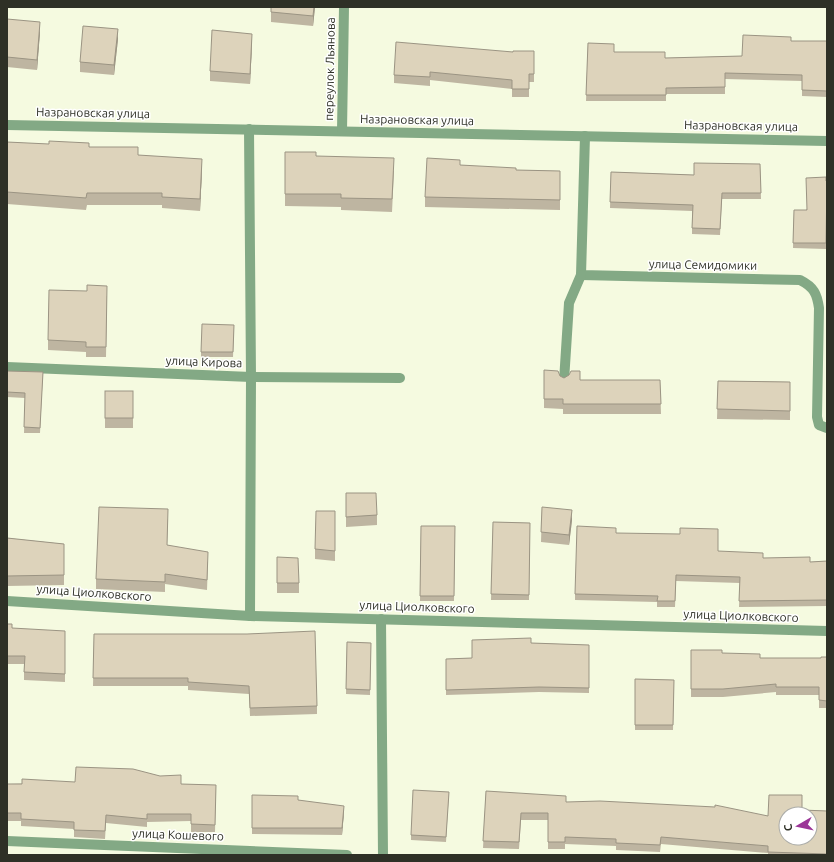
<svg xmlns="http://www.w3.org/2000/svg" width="834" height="862" font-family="Ubuntu,sans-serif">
<rect width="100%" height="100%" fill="#f5fae0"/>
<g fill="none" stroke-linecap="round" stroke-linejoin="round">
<g stroke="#83a985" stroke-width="10">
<path d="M7,125L827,141"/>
<path d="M249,129L251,377L250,616"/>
<path d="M342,131L344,7"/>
<path d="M585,136L581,275L800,280C814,287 817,294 819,308L817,417L819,425L827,428"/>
<path d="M7,367L251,377L400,378"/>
<path d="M564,381L569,303L581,275"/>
<path d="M7,601L250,616L827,631"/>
<path d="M381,619L383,855"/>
<path d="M7,841L347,855"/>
</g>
</g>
<g fill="#beb5a1">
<path d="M271,7H315L313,26L271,22Z"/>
<path d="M7,19L40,32L37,70L7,67Z"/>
<path d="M118,39L114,75L80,72V62Z"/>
<path d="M791,41H827V97L802,96V81L725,79V94H666V101H586L588,43L614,52L665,58L742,56Z"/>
<path d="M252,44L250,84L210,81V71Z"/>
<path d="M534,51V82H529V97H512V89L430,80V86L394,83V75L513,52Z"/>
<path d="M7,142L89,147L138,155L202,170L200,211L162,208V205H87L86,210L7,204Z"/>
<path d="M285,152L316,156L394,171L392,212L341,210V207L285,206Z"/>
<path d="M760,164L761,199H722L720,235L692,234V211L610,208L611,172L694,175Z"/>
<path d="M460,165L516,170L560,171V210L425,207V197Z"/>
<path d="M827,181L826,249L793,248L794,210H806Z"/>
<path d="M87,291L107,296L106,357H86V352L48,350V340Z"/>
<path d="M234,325L233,357H201V352Z"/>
<path d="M544,370L564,378L580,380H660L661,414H563V409L544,408Z"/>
<path d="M7,371L43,372L40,433H24L25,398L7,397Z"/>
<path d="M718,381L790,382V420L717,419Z"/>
<rect x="105" y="391" width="28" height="37"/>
<path d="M346,493L377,515V525L346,527Z"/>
<path d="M542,507L572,520L569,545L541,542Z"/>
<path d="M335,511V561L315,559V549Z"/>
<path d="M168,519L167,545L208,562L207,590L165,584V592L96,589V579Z"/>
<path d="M493,522L530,523L529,600H491Z"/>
<path d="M421,526H455L454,601H420Z"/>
<path d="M616,533L718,551L763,558L810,562L827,561V606L739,607L740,583L676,581L675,607H657V602L575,600V594Z"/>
<path d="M7,538L64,544V585L7,586Z"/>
<path d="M277,557L299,583V593H277Z"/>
<path d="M7,624L65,674V682L24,680V664H7Z"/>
<path d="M94,634L317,706V714L250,716L249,694L188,690V686H93Z"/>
<path d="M347,642L371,643L370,695L346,694Z"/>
<path d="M531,643L589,645V693L539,692L446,695V659L472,658Z"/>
<path d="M691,650L722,653L760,658H821L827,657V708H819V695H776V692L723,697H691Z"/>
<path d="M635,679L674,680L673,730H635Z"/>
<path d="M75,782L216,785L215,832H191V821L147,822V827L106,823L105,839L74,837V829L21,826V821H7V784Z"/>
<path d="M486,791L566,802L768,816L802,810L827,811V855H768V853L661,844L660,852L616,850V846L565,844V849H548V820H521L519,849L483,848Z"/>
<path d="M449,792L446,842L411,840V835Z"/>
<path d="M252,795L298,800L344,812L342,835L252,834Z"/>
</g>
<g fill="#9b9483">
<path d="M314,7H315L313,26V16Z"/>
<path d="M40,22V32L37,70V60Z"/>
<path d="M118,29V39L114,75V65Z"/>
<path d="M252,34V44L250,84V74Z"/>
<path d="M202,159V170L200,211V199Z"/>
<path d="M572,510V520L569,545V535Z"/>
<path d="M344,806V812L342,835V828Z"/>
</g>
<g fill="#ddd3bb" stroke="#9b9483" fill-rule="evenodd">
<path d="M271,7H314L313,16L271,12Z"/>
<path d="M7,19L40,22L37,60L7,57Z"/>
<path d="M83,26L118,29L114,65L80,62Z"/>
<path d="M212,30L252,34L250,74L210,71Z"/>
<path d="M743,35L791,37V41H827V91L802,90V75L725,73V87L666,88V95H586L588,43L614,44V52H665V58L742,56Z"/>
<path d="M396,42L513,52V51H534V74H529V89H512V80L430,72V77L394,75Z"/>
<path d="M49,141L89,143V147H138V155L202,159L200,199L162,197V193H87L86,198L7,192V142L49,144Z"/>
<path d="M285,152H316V156L394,158L392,199L341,198V194H285Z"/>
<path d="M427,158L460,160V165L516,168V170L560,171V200L425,197Z"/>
<path d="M694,163L760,164L761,193H722L720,229L692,228L693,205L610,202L611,172L694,175Z"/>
<path d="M826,177V181H827L826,243H793L794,210H807L806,178Z"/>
<path d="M87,285L107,286L106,347H86V342L48,340L49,290L87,291Z"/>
<path d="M202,324L234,325L233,352H201Z"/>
<path d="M544,370L558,371L560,376L564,378L569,375L571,371H580V380H660L661,404H563V399H544Z"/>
<path d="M7,371L43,372L40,428L24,427L25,393L7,392Z"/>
<path d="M718,381L790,382V411L717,409Z"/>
<rect x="105" y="391" width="28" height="27"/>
<path d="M346,493H376L377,515L346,517Z"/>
<path d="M99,507L168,509L167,545L208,552L207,580L165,574V582L96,579Z"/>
<path d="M542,507L572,510L569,535L541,532Z"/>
<path d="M316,511H335V551L315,549Z"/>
<path d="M493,522L530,523L529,595L491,594Z"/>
<path d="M421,526H455L454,596H420Z"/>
<path d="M577,526L616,528V533L680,534V528L718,529V551L763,553V558L810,557V562L827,561V600L739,601L740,577L676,575L675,601H657L658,596L575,594Z"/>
<path d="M7,538L64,544V575L7,576Z"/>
<path d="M277,557L298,558L299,583H277Z"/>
<path d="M7,624H12V628L65,631V674L24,672L25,656H7Z"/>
<path d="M315,631L317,706L250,708L249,686L188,682V678H93L94,634H247Z"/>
<path d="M531,638V643L589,645V688L539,687L446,690V659L472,658V640Z"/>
<path d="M347,642L371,643L370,690L346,689Z"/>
<path d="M691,650H722V653L760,654V658H821V657H827V701L819,700V687H776V684L723,689H691Z"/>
<path d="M635,679L674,680L673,725H635Z"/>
<path d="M76,767L133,769L160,776L181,775V784L216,785L215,825L191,824V814H147V819L106,815L105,831L74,830V822L21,819V813H7V784H22V779L75,782Z"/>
<path d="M413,790L449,792L446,837L411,835Z"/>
<path d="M486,791L566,796V802L600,801L715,807V805L768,816L769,795H802V810L827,811V854L768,852V846L661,837L660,845L616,843V839L565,837V842H548V813H521L519,842L483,841ZM786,814H810V838H786Z"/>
<path d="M252,795L298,796V800L344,806L342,828H252Z"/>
</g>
<g text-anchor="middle" stroke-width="3" stroke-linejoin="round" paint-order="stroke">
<g font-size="12" fill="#2e3026" stroke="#fff">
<text transform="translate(330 69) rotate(-89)" y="4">переулок Льянова</text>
<text transform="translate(93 113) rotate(1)" y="4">Назрановская улица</text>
<text transform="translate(417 120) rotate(1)" y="4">Назрановская улица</text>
<text transform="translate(741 126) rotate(1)" y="4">Назрановская улица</text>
<text transform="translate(703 265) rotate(1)" y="4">улица Семидомики</text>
<text transform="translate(204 362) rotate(2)" y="4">улица Кирова</text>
<text transform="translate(94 593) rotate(4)" y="4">улица Циолковского</text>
<text transform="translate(417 607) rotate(2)" y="4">улица Циолковского</text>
<text transform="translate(741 616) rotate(2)" y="4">улица Циолковского</text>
<text transform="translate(178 835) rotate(2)" y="4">улица Кошевого</text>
</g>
</g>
<rect width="834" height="862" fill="none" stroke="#2e3026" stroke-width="16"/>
<g transform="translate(798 826) rotate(261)"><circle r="19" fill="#ffffff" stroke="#abaca8"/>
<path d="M0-3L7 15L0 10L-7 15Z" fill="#9c3598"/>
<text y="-6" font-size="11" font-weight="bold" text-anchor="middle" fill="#2e3026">С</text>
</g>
</svg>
